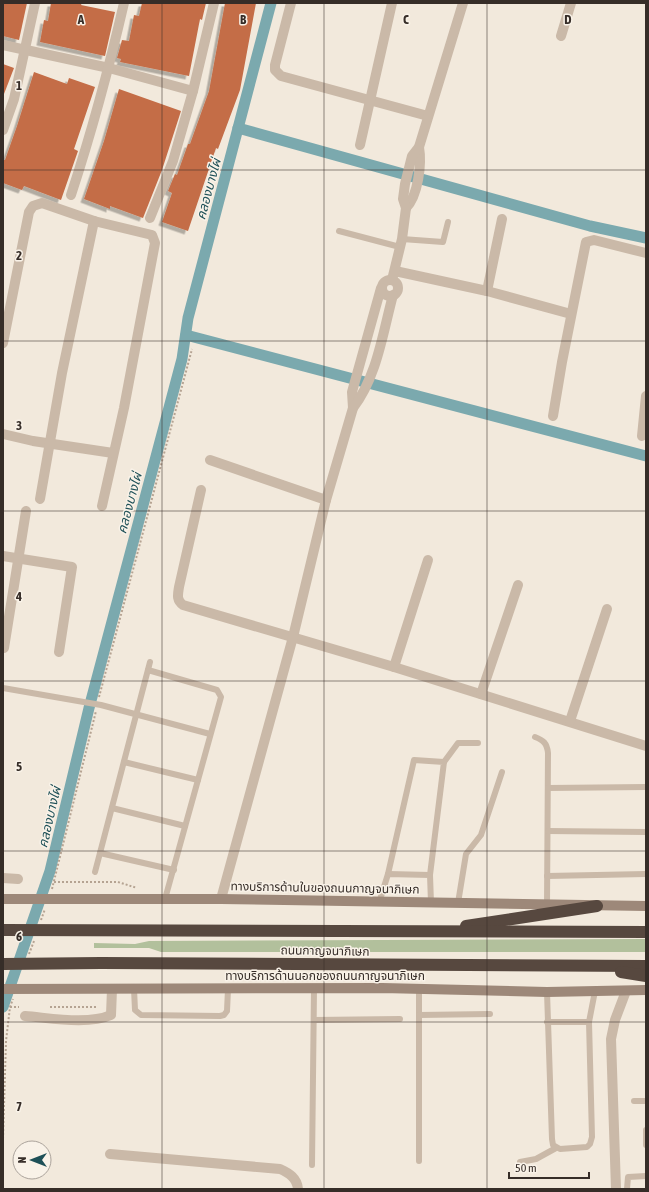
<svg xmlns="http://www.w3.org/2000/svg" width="649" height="1192" font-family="'Asap Condensed','Noto Sans Thai',sans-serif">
<defs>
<filter id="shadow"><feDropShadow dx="-3.5" dy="3.5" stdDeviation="0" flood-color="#0004"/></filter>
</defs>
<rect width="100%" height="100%" fill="#f2e9dc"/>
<path fill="#b2c09c" d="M646,939V952H161L149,948H94V943L135,944L149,941Z"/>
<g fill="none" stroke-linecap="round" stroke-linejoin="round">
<g stroke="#7ba9ae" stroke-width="11">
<path d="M238,128L590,226L646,238"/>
<path d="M186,335L646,456"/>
<path d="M3,1007L50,871L89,708L182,359L188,318L271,3"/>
</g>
</g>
<g fill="#c46d47" filter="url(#shadow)">
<path d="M3,3H27L19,40L3,36Z"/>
<path d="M51,3H82L81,5L115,12L105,56L40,42L44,20L48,21Z"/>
<path d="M142,3H206L202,20L200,19L189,76L120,62L121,59L117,58L122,40L129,41L134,15L139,16Z"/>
<path d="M225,3H256L240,90L218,149L216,148L188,231L162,222L172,193L168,191L175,174L177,175L188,144H190L209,91Z"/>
<path d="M3,64L14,68L4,94H3Z"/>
<path d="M34,72L67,84L69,78L95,87L74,149L78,151L61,200L24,186L22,190L3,183V160H5L17,126Z"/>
<path d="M119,89L181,111L162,170L143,218L110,206V209L84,199L104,141Z"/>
</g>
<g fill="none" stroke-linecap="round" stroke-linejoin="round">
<g stroke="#b5a392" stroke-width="2" stroke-dasharray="2 2" stroke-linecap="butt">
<path d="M99,697L192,349"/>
<path d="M54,882H118L137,888"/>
<path d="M52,889L96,711"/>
<path d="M41,920L45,909"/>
<path d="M29,954L34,941"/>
<path d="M10,1007H19"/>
<path d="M50,1007H97"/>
<path d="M3,1139L6,1041L10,1007L13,999"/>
</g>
<g stroke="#cab9a8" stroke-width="6">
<path d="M339,231L400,247"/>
<path d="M402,239L443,242L448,222"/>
<path d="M148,670L217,690L221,697L165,899"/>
<path d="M3,688L101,705L210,734"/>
<path d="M535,737C543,740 547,743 548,753L547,905"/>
<path d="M124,762L198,780"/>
<path d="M444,762L458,743H478"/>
<path d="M548,788L646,787"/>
<path d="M112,808L185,826"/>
<path d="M548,831L646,832"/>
<path d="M100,853L174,870"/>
<path d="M95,872L150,662"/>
<path d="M388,874L414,760L444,762L430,875"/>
<path d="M547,876L646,874"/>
<path d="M379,903L388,874L430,875L431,903"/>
<path d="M458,903L466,854L481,835L502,772"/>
<path d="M419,988V1161"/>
<path d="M134,989L135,1010L141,1015L220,1016L224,1015L227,1011L228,989"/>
<path d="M547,992L552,1139L553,1145L560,1149L587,1147L590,1144L592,1137L589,1022"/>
<path d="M419,1015L490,1014"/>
<path d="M314,1020L400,1019"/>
<path d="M547,1022H589L595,991"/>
<path d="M634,1101H646"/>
<path d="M646,1130V1145"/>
<path d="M520,1162L536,1159L556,1148"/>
<path d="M312,1165L314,989"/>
<path d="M627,1189L628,1177L646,1176"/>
</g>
<g stroke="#cab9a8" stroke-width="10">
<path d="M291,3L275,65V70L281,76L428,116"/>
<path d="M561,36L571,3"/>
<path d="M3,45L109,68L193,91"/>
<path d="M3,130L14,99L35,3"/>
<path d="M360,145L392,3"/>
<path d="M71,195C92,131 109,68 124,3"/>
<path d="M406,208C418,196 422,164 419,147"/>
<path d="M150,218L173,161L193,91L214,3"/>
<path d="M395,271L487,291L571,314"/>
<circle cx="390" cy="288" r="8"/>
<path d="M392,280L402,239L406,208L403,199L405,184L412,156L419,147L463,3"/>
<path d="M487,291L502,219"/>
<path d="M3,343L29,212L33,206L42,203L94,221L152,235L155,243L124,408L102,506"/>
<path d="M353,408L352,392L381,288"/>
<path d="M553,416L562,362L586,242L594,240L646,253"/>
<path d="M3,434L33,441L113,453"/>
<path d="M642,436L646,396"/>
<path d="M210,460L326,500"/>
<path d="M201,490L179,587C178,594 176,600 183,605L394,667L646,746"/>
<path d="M40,499L62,373L94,221"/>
<path d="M3,556L72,567L59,652"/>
<path d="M4,648L26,511"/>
<path d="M394,667L428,560"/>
<path d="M481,694L518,585"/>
<path d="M570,721L607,609"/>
<path d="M3,878L18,879"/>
<path d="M221,899L293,637L326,500L353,408C377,377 383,332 393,295"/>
<path d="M25,1016C51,1018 88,1025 111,1015L112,989"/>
<path d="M110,1154L280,1169C289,1173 297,1178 298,1189"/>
<path d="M616,1189L611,1039L615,1020L626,991"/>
</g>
<g stroke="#9d8879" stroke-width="10">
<path d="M3,899H221L646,906"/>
<path d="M3,989L382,988L547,992L646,990"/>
</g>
<g stroke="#57483f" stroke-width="12">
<path d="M466,926L597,906"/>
<path d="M3,930L646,932"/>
<path d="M3,964L101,963L646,966"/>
<path d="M621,972L646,976"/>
</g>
</g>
<path fill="none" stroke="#362d28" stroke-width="1" stroke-opacity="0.55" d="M162,3V1189M324,3V1189M487,3V1189M3,170H646M3,341H646M3,511H646M3,681H646M3,851H646M3,1022H646"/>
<g text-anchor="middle" stroke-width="3" stroke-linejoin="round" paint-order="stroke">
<g font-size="12" fill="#362d28" stroke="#f9f2e8">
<text transform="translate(325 888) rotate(1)" y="4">ทางบริการด้านในของถนนกาญจนาภิเษก</text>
<text transform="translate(325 951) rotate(1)" y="4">ถนนกาญจนาภิเษก</text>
<text x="325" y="980">ทางบริการด้านนอกของถนนกาญจนาภิเษก</text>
</g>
<g font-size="13" font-style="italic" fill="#1e5057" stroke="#f9f2e8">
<text transform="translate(208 189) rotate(-75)" y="5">คลองบางไผ่</text>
<text transform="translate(129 503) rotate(-75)" y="5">คลองบางไผ่</text>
<text transform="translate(49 817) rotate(-77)" y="5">คลองบางไผ่</text>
</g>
</g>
<g font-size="13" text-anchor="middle" font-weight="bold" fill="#362d28" stroke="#f9f2e8" stroke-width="3" stroke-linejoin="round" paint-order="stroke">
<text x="81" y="24">A</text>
<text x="243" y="24">B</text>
<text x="406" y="24">C</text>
<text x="568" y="24">D</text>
<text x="19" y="90">1</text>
<text x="19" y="260">2</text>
<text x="19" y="430">3</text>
<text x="19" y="601">4</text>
<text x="19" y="771">5</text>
<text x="19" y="941">6</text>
<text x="19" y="1111">7</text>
</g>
<rect width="649" height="1192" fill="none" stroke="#362d28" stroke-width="8"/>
<g transform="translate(32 1160) rotate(270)"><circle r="19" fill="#f9f2e8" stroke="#aba39b"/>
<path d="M0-3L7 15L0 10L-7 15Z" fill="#1e5057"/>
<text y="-6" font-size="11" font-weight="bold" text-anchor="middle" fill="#362d28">N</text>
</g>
<path d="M509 1172v6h80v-6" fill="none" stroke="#362d28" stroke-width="2"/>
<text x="515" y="1172" font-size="12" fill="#362d28" stroke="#f9f2e8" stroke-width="3" paint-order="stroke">50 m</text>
</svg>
